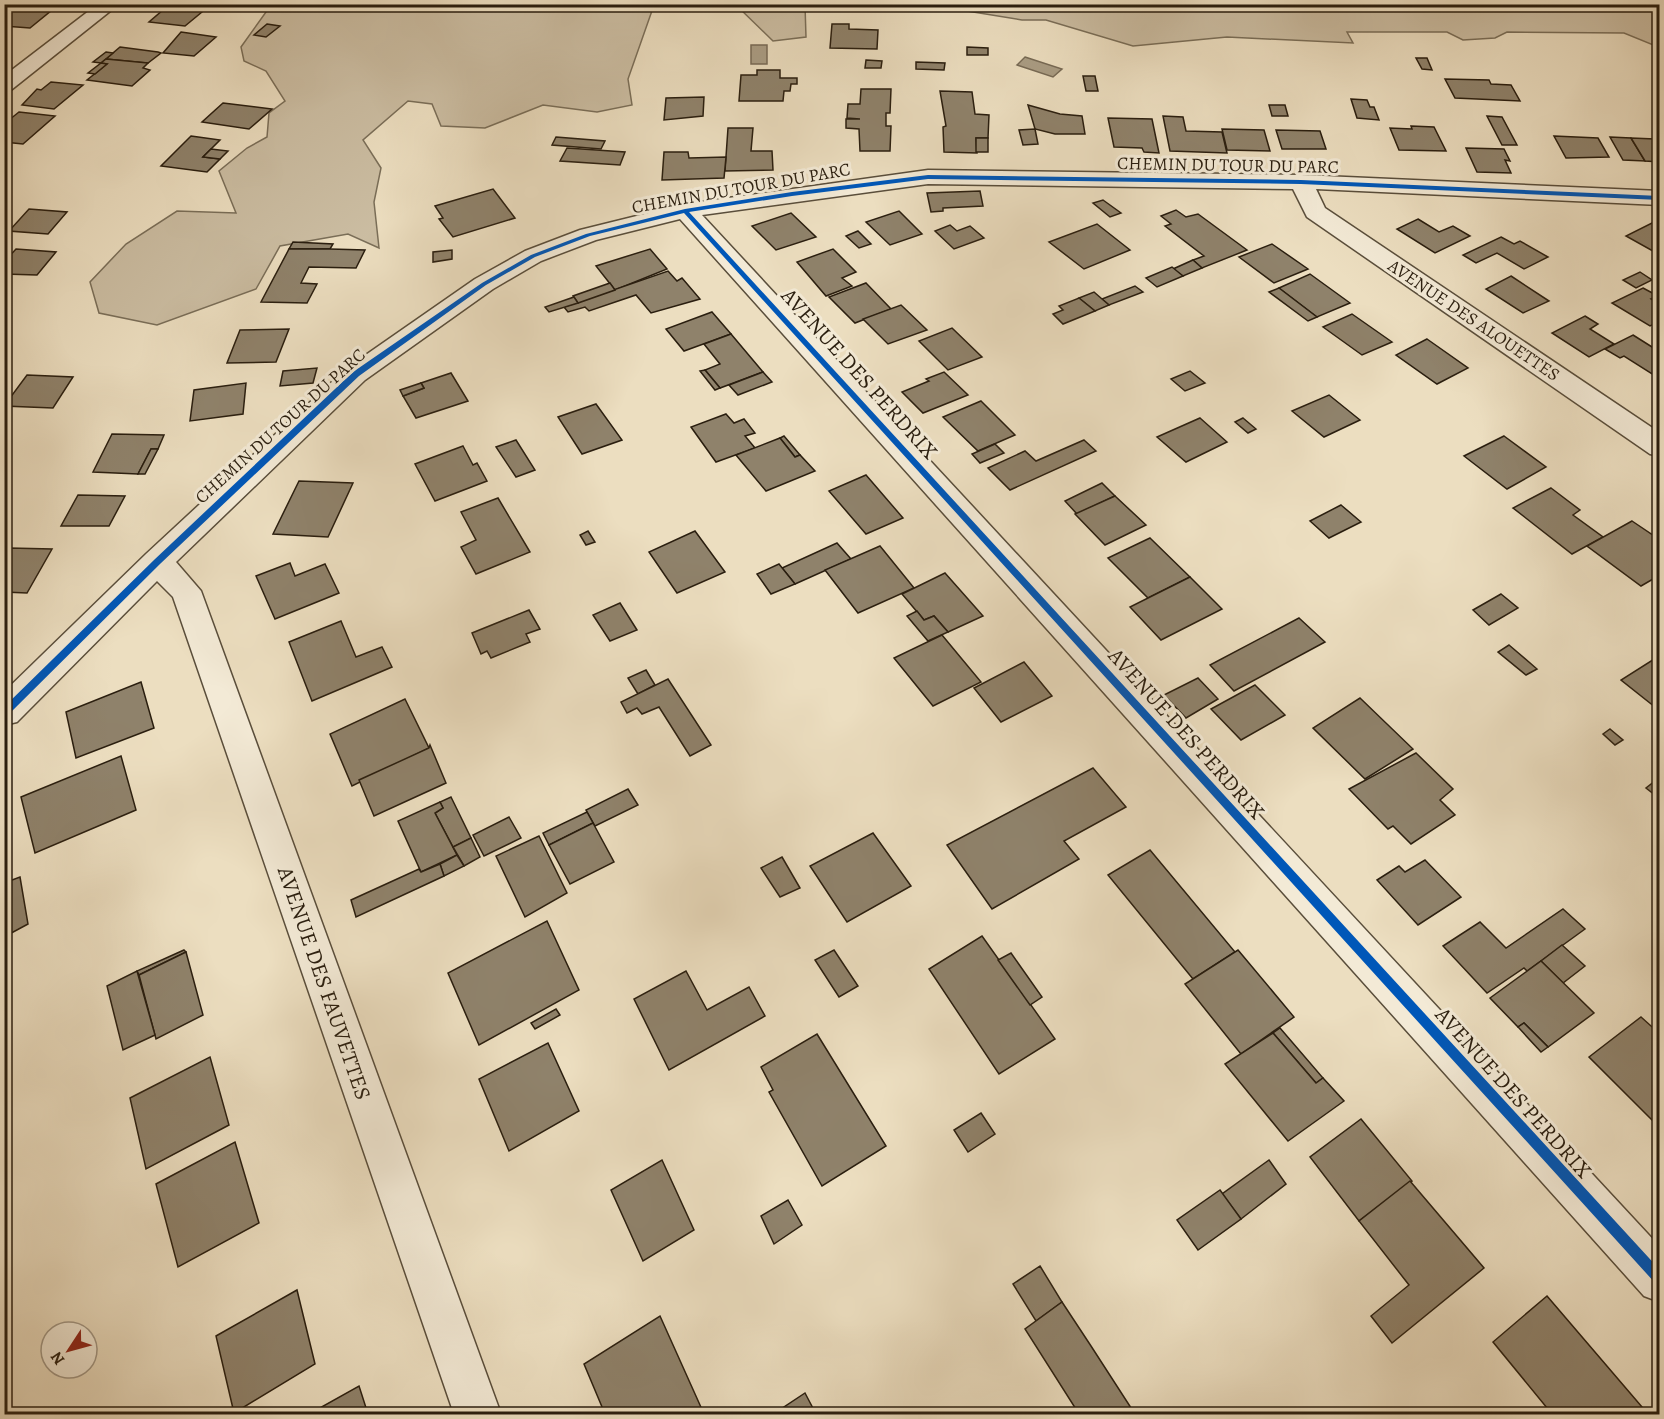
<svg xmlns="http://www.w3.org/2000/svg" width="1664" height="1419" font-family="Alegreya,serif">
<rect width="100%" height="100%" fill="#ecdec0"/>
<filter id="stains"><feTurbulence type="fractalNoise" baseFrequency=".00333" numOctaves="4"/><feColorMatrix values="0 0 0 0 .2 0 0 0 0 .09 0 0 0 0 .02 0 0 0 .5 -.17"/></filter>
<radialGradient id="worn" r=".72"><stop offset=".6" stop-color="#630" stop-opacity="0"/><stop offset="1" stop-color="#630" stop-opacity=".3"/></radialGradient>
<g fill="#cbbda2" stroke="#7a6e58" stroke-width="1.5">
<path d="M271,5H654L628,79L632,105L597,112L543,105L485,128L441,126L432,104L408,101L363,140L381,168L374,202L379,248L348,234L280,246L256,289L157,325L99,313L90,282L126,244L177,211L236,213L219,171L247,148L267,137L269,113L285,101L266,71L244,61L241,47Z"/>
<path d="M736,5H805L806,37L773,41Z"/>
<path d="M907,5H1659V52L1656,46L1624,33L1507,32L1495,38L1463,40L1447,32H1347L1353,43L1227,37L1133,46L1046,20H1022L936,6Z"/>
</g>
<g fill="#aa9d84" stroke="#776a55" stroke-width="1.5">
<rect x="751" y="45" width="16" height="19"/>
<path d="M1025,57L1062,69L1053,77L1017,65Z"/>
</g>
<g fill="#8f826b" stroke="#2a1e0f" stroke-width="1.5">
<path d="M170,4H188L208,7L185,26L149,22Z"/>
<path d="M17,7L52,10L30,28L4,26V17Z"/>
<path d="M267,24L280,26L266,37L254,35Z"/>
<path d="M832,24H849V29L878,30L877,49L830,48Z"/>
<path d="M181,32L216,37L194,56L163,53Z"/>
<path d="M120,47L158,52L161,53L148,63L106,59Z"/>
<path d="M967,47L988,48V55H967Z"/>
<path d="M106,52L113,53L101,63L93,62Z"/>
<path d="M1416,58H1427L1432,70L1422,69Z"/>
<path d="M106,59L148,63L143,68L150,70L132,86L87,80L107,64L101,63Z"/>
<path d="M866,60L882,61L881,68H865Z"/>
<path d="M916,62L945,63L944,70L916,69Z"/>
<path d="M101,63L107,64L95,74L88,73Z"/>
<path d="M757,70H780V78H797V84H791L790,91H784L783,101H739L741,75H757Z"/>
<path d="M1083,76H1095L1098,91H1086Z"/>
<path d="M1445,79L1489,80L1491,84L1511,85L1520,101L1455,98Z"/>
<path d="M51,82L83,85L54,109L22,105L37,89L41,90Z"/>
<path d="M861,89H891L890,113H886V126H891L890,151H860L859,129L846,128V119H860L847,118L848,104H860Z"/>
<path d="M940,91L972,92L975,114L989,115L988,138H976L977,153L944,152L943,127L946,126Z"/>
<path d="M704,97L703,116L664,120L666,98Z"/>
<path d="M1351,99L1367,100L1370,107H1374L1379,120L1357,118Z"/>
<path d="M223,103L272,109L249,129L202,122Z"/>
<path d="M1028,105L1060,114L1082,116L1085,134H1055L1035,129Z"/>
<path d="M1269,105H1285L1288,116H1272Z"/>
<path d="M19,112L55,116L23,144L4,142V124Z"/>
<path d="M1163,116L1183,117L1186,131L1222,132L1227,153L1170,151Z"/>
<path d="M1487,116L1502,117L1517,145H1502Z"/>
<path d="M1108,118L1152,119L1159,153L1144,152L1142,148L1114,147Z"/>
<path d="M1411,126L1434,127L1446,151L1399,150L1390,128L1412,129Z"/>
<path d="M728,128H753L751,151H772L773,170L725,171Z"/>
<path d="M1035,129L1038,144L1023,145L1019,130Z"/>
<path d="M1222,129L1264,130L1270,151L1227,150Z"/>
<path d="M1276,130L1320,131L1326,149H1282Z"/>
<path d="M191,136L220,140L203,157L220,159L207,172L161,166Z"/>
<path d="M1554,136L1598,138L1609,157L1566,158Z"/>
<path d="M556,137L605,141L601,149L552,145Z"/>
<path d="M1610,137L1631,138L1645,161L1623,160Z"/>
<rect x="976" y="138" width="12" height="14"/>
<path d="M1631,138L1655,139L1660,146V162L1645,161Z"/>
<path d="M567,148L625,152L620,165L560,161Z"/>
<path d="M1466,148L1504,149L1510,161L1505,160L1511,173L1477,172Z"/>
<path d="M211,149L228,151L220,159L203,157Z"/>
<path d="M664,152H688L689,158L726,157L724,178L662,180Z"/>
<path d="M493,189L515,218L453,237L439,219L443,218L435,206Z"/>
<path d="M980,191L983,206L943,208V211L931,212L927,193Z"/>
<path d="M1103,200L1121,213L1110,217L1093,203Z"/>
<path d="M29,209L67,212L48,234L9,231Z"/>
<path d="M1176,210L1186,217L1198,214L1247,250L1202,268L1193,260L1204,256L1165,226L1171,224L1161,216Z"/>
<path d="M899,211L922,234L890,245L866,222Z"/>
<path d="M791,213L816,237L776,250L752,226Z"/>
<path d="M1418,219L1439,232L1453,226L1470,236L1435,253L1397,229Z"/>
<path d="M1660,219V255L1626,236Z"/>
<path d="M1097,224L1130,250L1084,269L1049,242Z"/>
<path d="M950,225L957,231L970,226L984,238L954,249L935,231Z"/>
<path d="M858,231L871,244L859,248L846,236Z"/>
<path d="M1501,237L1514,244L1520,241L1548,257L1524,269L1497,253L1476,263L1463,255Z"/>
<path d="M293,242L333,244L330,249H289Z"/>
<path d="M1272,244L1308,269L1274,283L1239,257Z"/>
<path d="M16,249L56,252L37,275L4,274V262Z"/>
<path d="M289,249H330L365,250L356,268L309,267L301,283L317,284L307,303L261,302Z"/>
<path d="M650,249L667,269L615,290L596,266Z"/>
<path d="M833,249L856,272L842,278L852,286L826,296L797,262Z"/>
<path d="M452,250V259L433,262V252Z"/>
<path d="M1193,260L1202,268L1183,276L1173,269Z"/>
<path d="M1172,267L1183,276L1157,287L1146,278Z"/>
<path d="M668,271L677,281L682,278L700,299L651,313L636,295L589,311L585,307L568,312L564,307Z"/>
<path d="M1640,272L1652,280L1636,288L1623,280Z"/>
<path d="M1310,274L1350,303L1317,317L1279,288Z"/>
<path d="M1511,276L1549,301L1523,313L1486,289Z"/>
<path d="M610,283L615,290L578,303L573,296Z"/>
<path d="M866,283L891,309L855,323L829,297Z"/>
<path d="M1135,286L1143,292L1109,305L1102,299Z"/>
<path d="M1279,288L1317,317L1308,321L1269,292Z"/>
<path d="M1643,288L1658,296L1651,299L1660,305V321L1650,326L1612,303Z"/>
<path d="M1094,292L1102,299L1109,305L1095,311L1079,298Z"/>
<path d="M574,297L578,303L549,312L545,307Z"/>
<path d="M1079,298L1095,311L1063,324L1053,314L1063,310L1059,306Z"/>
<path d="M901,305L927,330L888,344L863,319Z"/>
<path d="M712,312L731,334L684,351L666,329Z"/>
<path d="M1352,314L1392,342L1362,355L1323,327Z"/>
<path d="M1585,316L1598,324L1590,329L1614,344L1589,357L1552,333Z"/>
<path d="M952,328L982,357L948,370L919,341Z"/>
<path d="M289,329L276,362L227,363L240,330Z"/>
<path d="M731,334L763,372L720,388L705,370L720,364L704,344Z"/>
<path d="M1633,335L1660,352V379L1624,356L1620,358L1605,349Z"/>
<path d="M1427,339L1468,368L1437,384L1396,355Z"/>
<path d="M317,368L313,383L280,386L283,371Z"/>
<path d="M705,370L720,388L715,390L700,371Z"/>
<path d="M1190,371L1205,383L1185,391L1171,379Z"/>
<path d="M763,372L772,382L738,395L729,385Z"/>
<path d="M944,372L968,395L923,413L902,392L929,381L926,379Z"/>
<path d="M451,373L468,401L416,418L403,396L424,388L421,383Z"/>
<path d="M27,375L73,377L53,408L4,406Z"/>
<path d="M246,383L243,414L190,421L194,390Z"/>
<path d="M421,383L424,388L403,396L400,390Z"/>
<path d="M1329,395L1360,420L1324,437L1292,411Z"/>
<path d="M981,401L1015,435L978,451L943,417Z"/>
<path d="M596,404L622,440L582,454L558,417Z"/>
<path d="M726,414L734,423L744,419L755,433L745,436L755,448L716,462L691,427Z"/>
<path d="M1200,418L1227,442L1186,462L1157,437Z"/>
<path d="M1243,418L1256,429L1248,433L1235,422Z"/>
<path d="M112,434L164,435L158,449H151L138,474L93,472Z"/>
<path d="M784,436L800,455L795,457L780,438Z"/>
<path d="M1504,436L1546,467L1507,489L1464,456Z"/>
<path d="M780,438L795,457L800,455L815,471L766,491L736,455Z"/>
<path d="M516,440L535,470L516,477L496,447Z"/>
<path d="M1084,440L1096,451L1010,490L988,468L1025,451L1036,461Z"/>
<path d="M995,444L1004,453L980,463L972,454Z"/>
<path d="M463,446L473,465L477,463L487,481L435,501L415,464Z"/>
<path d="M151,449H158L145,474H138Z"/>
<path d="M866,475L903,518L866,534L829,491Z"/>
<path d="M299,481L353,483L328,537L273,534Z"/>
<path d="M1102,483L1115,496L1077,514L1065,501Z"/>
<path d="M1551,488L1580,510L1573,515L1603,537L1572,554L1513,508Z"/>
<path d="M78,495L125,496L109,526H61Z"/>
<path d="M1115,496L1146,525L1105,545L1075,514Z"/>
<path d="M498,498L530,552L476,574L461,547L476,540L461,512Z"/>
<path d="M1341,505L1361,522L1329,538L1310,521Z"/>
<path d="M1632,521L1660,540V575L1641,586L1587,546Z"/>
<path d="M588,531L595,542L586,545L580,535Z"/>
<path d="M695,531L725,572L677,593L649,552Z"/>
<path d="M1150,538L1190,577L1148,598L1108,558Z"/>
<path d="M837,543L851,559L795,584L782,568Z"/>
<path d="M880,546L914,588L858,613L825,570Z"/>
<path d="M9,548L52,549L27,593L4,592V554Z"/>
<path d="M290,563L295,576L325,564L339,593L275,619L256,576Z"/>
<path d="M779,564L795,584L771,594L757,574Z"/>
<path d="M945,573L983,616L948,632L934,616L924,620L902,594Z"/>
<path d="M1190,577L1222,609L1161,640L1130,607Z"/>
<path d="M1501,594L1518,608L1489,625L1473,610Z"/>
<path d="M620,603L637,630L610,641L593,615Z"/>
<path d="M529,610L540,629L526,634L530,642L491,658L487,651L481,654L472,633Z"/>
<path d="M917,611L924,620L934,616L948,632L928,641L907,616Z"/>
<path d="M1299,618L1325,642L1234,691L1210,665Z"/>
<path d="M341,621L356,657L382,647L392,667L312,701L289,642Z"/>
<path d="M942,635L981,682L933,706L894,658Z"/>
<path d="M1509,645L1537,669L1526,675L1498,652Z"/>
<path d="M1659,656L1660,657V711L1621,680Z"/>
<path d="M1024,662L1052,696L1001,722L974,688Z"/>
<path d="M646,670L655,685L638,694L628,678Z"/>
<path d="M1198,678L1218,699L1186,718L1164,695Z"/>
<path d="M668,679L711,745L690,756L659,707L642,714L637,708L627,713L621,702Z"/>
<path d="M141,682L154,728L76,758L66,712Z"/>
<path d="M1255,685L1285,715L1241,740L1211,709Z"/>
<path d="M1360,698L1413,749L1365,779L1313,728Z"/>
<path d="M405,699L429,748L352,786L330,734Z"/>
<path d="M1610,729L1623,740L1615,745L1603,734Z"/>
<path d="M430,745L446,783L374,816L359,780L429,748Z"/>
<path d="M1416,753L1453,789L1440,800L1455,815L1411,844L1393,826L1388,829L1349,789Z"/>
<path d="M121,756L136,810L35,853L21,797Z"/>
<path d="M1093,768L1126,807L1064,841L1079,859L992,909L947,845Z"/>
<path d="M1660,777V799L1646,788Z"/>
<path d="M628,789L638,805L595,826L586,810Z"/>
<path d="M451,797L471,838L453,847L435,813L443,808L440,802Z"/>
<path d="M440,802L443,808L435,813L457,855L421,872L398,821Z"/>
<path d="M587,812L593,823L549,845L543,833Z"/>
<path d="M509,817L521,838L484,856L473,835Z"/>
<path d="M593,823L614,862L570,884L549,845Z"/>
<path d="M873,833L911,886L847,922L810,866Z"/>
<path d="M539,836L567,893L525,917L496,856Z"/>
<path d="M471,838L480,857L464,866L453,847Z"/>
<path d="M1150,850L1235,952L1193,979L1108,875Z"/>
<path d="M457,855L464,866L444,876L440,864Z"/>
<path d="M782,857L800,888L780,897L761,868Z"/>
<path d="M1425,860L1461,897L1418,925L1377,880L1399,866L1405,872Z"/>
<path d="M440,864L444,876L356,917L351,900L419,869L421,872Z"/>
<path d="M20,877L28,924L4,937V883Z"/>
<path d="M1563,909L1585,929L1527,971L1524,968L1487,993L1443,946L1480,922L1506,948Z"/>
<path d="M547,921L579,990L479,1045L448,973Z"/>
<path d="M982,936L1055,1039L999,1074L929,969Z"/>
<path d="M1562,945L1585,966L1563,983L1541,961Z"/>
<path d="M184,950L186,952L139,975L137,971Z"/>
<path d="M834,950L858,986L839,997L815,960Z"/>
<path d="M1238,950L1294,1017L1241,1054L1185,984Z"/>
<path d="M186,952L203,1015L156,1039L139,975Z"/>
<path d="M1011,953L1042,997L1030,1005L998,960Z"/>
<path d="M1541,961L1594,1013L1548,1047L1524,1023L1518,1027L1490,998Z"/>
<path d="M137,971L155,1035L123,1050L107,986Z"/>
<path d="M686,971L707,1010L749,987L765,1016L669,1070L634,999Z"/>
<path d="M556,1009L560,1015L535,1029L531,1023Z"/>
<path d="M1641,1017L1660,1034V1128L1589,1057Z"/>
<path d="M1524,1023L1548,1047L1541,1052L1518,1027Z"/>
<path d="M1280,1028L1323,1078L1316,1083L1273,1033Z"/>
<path d="M1273,1033L1316,1083L1323,1078L1344,1101L1288,1141L1225,1064Z"/>
<path d="M817,1034L886,1146L822,1186L769,1092L773,1090L761,1067Z"/>
<path d="M548,1043L579,1111L509,1151L479,1079Z"/>
<path d="M210,1057L229,1125L146,1169L130,1098Z"/>
<path d="M981,1113L995,1134L968,1152L954,1130Z"/>
<path d="M1361,1119L1412,1181L1359,1221L1310,1157Z"/>
<path d="M235,1142L259,1223L178,1267L156,1184Z"/>
<path d="M662,1160L694,1230L643,1261L611,1190Z"/>
<path d="M1269,1160L1286,1184L1241,1219L1222,1194Z"/>
<path d="M1410,1181L1484,1268L1392,1343L1371,1316L1409,1285L1359,1221Z"/>
<path d="M1220,1190L1241,1219L1198,1250L1177,1220Z"/>
<path d="M788,1200L802,1225L774,1244L761,1216Z"/>
<path d="M1040,1266L1062,1302L1036,1321L1013,1284Z"/>
<path d="M297,1290L315,1364L234,1413L216,1336Z"/>
<path d="M1547,1296L1648,1414H1552L1493,1342Z"/>
<path d="M1062,1302L1091,1346L1135,1414H1079L1025,1329Z"/>
<path d="M660,1316L704,1414H605L584,1364Z"/>
<path d="M359,1386L368,1414H309Z"/>
<path d="M805,1393L816,1414H775V1413Z"/>
</g>
<g fill="none" stroke-linecap="round" stroke-linejoin="round">
<defs>
<g id="street">
<path d="M98,4H119L11,90L4,92V76Z"/>
<path d="M928,170L1301,175L1660,191V205L1316,189L1325,208L1660,433V456L1650,454L1307,217L1293,189L928,184L702,215L1660,1247V1302L1644,1296L680,219L596,240L541,261L493,289L365,380L176,562L201,591L501,1414H454L173,597L157,581L17,722L4,725V692L146,554L347,368L475,279L525,251L580,230L685,204Z"/>
</g>
</defs>
<use href="#street" stroke="#5a4e3b" stroke-width="3"/>
<use href="#street" fill="#f3ead6" fill-rule="evenodd"/>
<defs>
<path id="cycleway" d="M928,175L1301,180L1660,196V200L1301,184L928,179L792,196L689,212L1660,1270V1286L1656,1284L684,213L590,236L535,257L486,285L359,376L160,564L8,715L4,716V707L154,560L353,372L482,283L531,255L586,234L685,209L792,192Z"/>
</defs>
<use href="#cycleway" stroke="#f3ead6" stroke-width="4"/>
<use href="#cycleway" fill="#0057b8" fill-rule="evenodd"/>
</g>
<g text-anchor="middle" stroke-width="6" stroke-linejoin="round" paint-order="stroke">
<g font-size="18" fill="#2a1e0f" stroke="#f3ead6">
<text transform="translate(1228 165) rotate(1)" y="6">CHEMIN DU TOUR DU PARC</text>
<text transform="translate(741 188) rotate(-10)" y="6">CHEMIN DU TOUR DU PARC</text>
<text transform="translate(1474 320) rotate(34)" y="6">AVENUE DES ALOUETTES</text>
<text transform="translate(280 426) rotate(-42)" y="6">CHEMIN DU TOUR DU PARC</text>
</g>
<g font-size="22" fill="#2a1e0f" stroke="#f3ead6">
<text transform="translate(860 373) rotate(48)" y="8">AVENUE DES PERDRIX</text>
<text transform="translate(1187 733) rotate(48)" y="8">AVENUE DES PERDRIX</text>
<text transform="translate(325 983) rotate(71)" y="8">AVENUE DES FAUVETTES</text>
<text transform="translate(1514 1092) rotate(48)" y="8">AVENUE DES PERDRIX</text>
</g>
</g>
<rect width="1664" height="1419" fill="none" stroke="#ecdec0" stroke-width="24"/>
<rect x="6" y="6" width="1652" height="1407" fill="none" stroke="#2a1e0f" stroke-width="3"/>
<rect x="12" y="12" width="1640" height="1395" fill="none" stroke="#2a1e0f" stroke-width="1.5"/>
<g transform="translate(69 1350) rotate(234)"><circle r="28" fill="#f3ead6" stroke="#a39886" stroke-width="1.5"/>
<path d="M0-4.5L10 22L0 15L-10 22Z" fill="#8f2418"/>
<text y="-9" font-size="16" font-weight="bold" text-anchor="middle" fill="#2a1e0f">N</text>
</g>
<rect width="100%" height="100%" filter="url(#stains)"/>
<rect width="100%" height="100%" fill="url(#worn)"/>
</svg>
